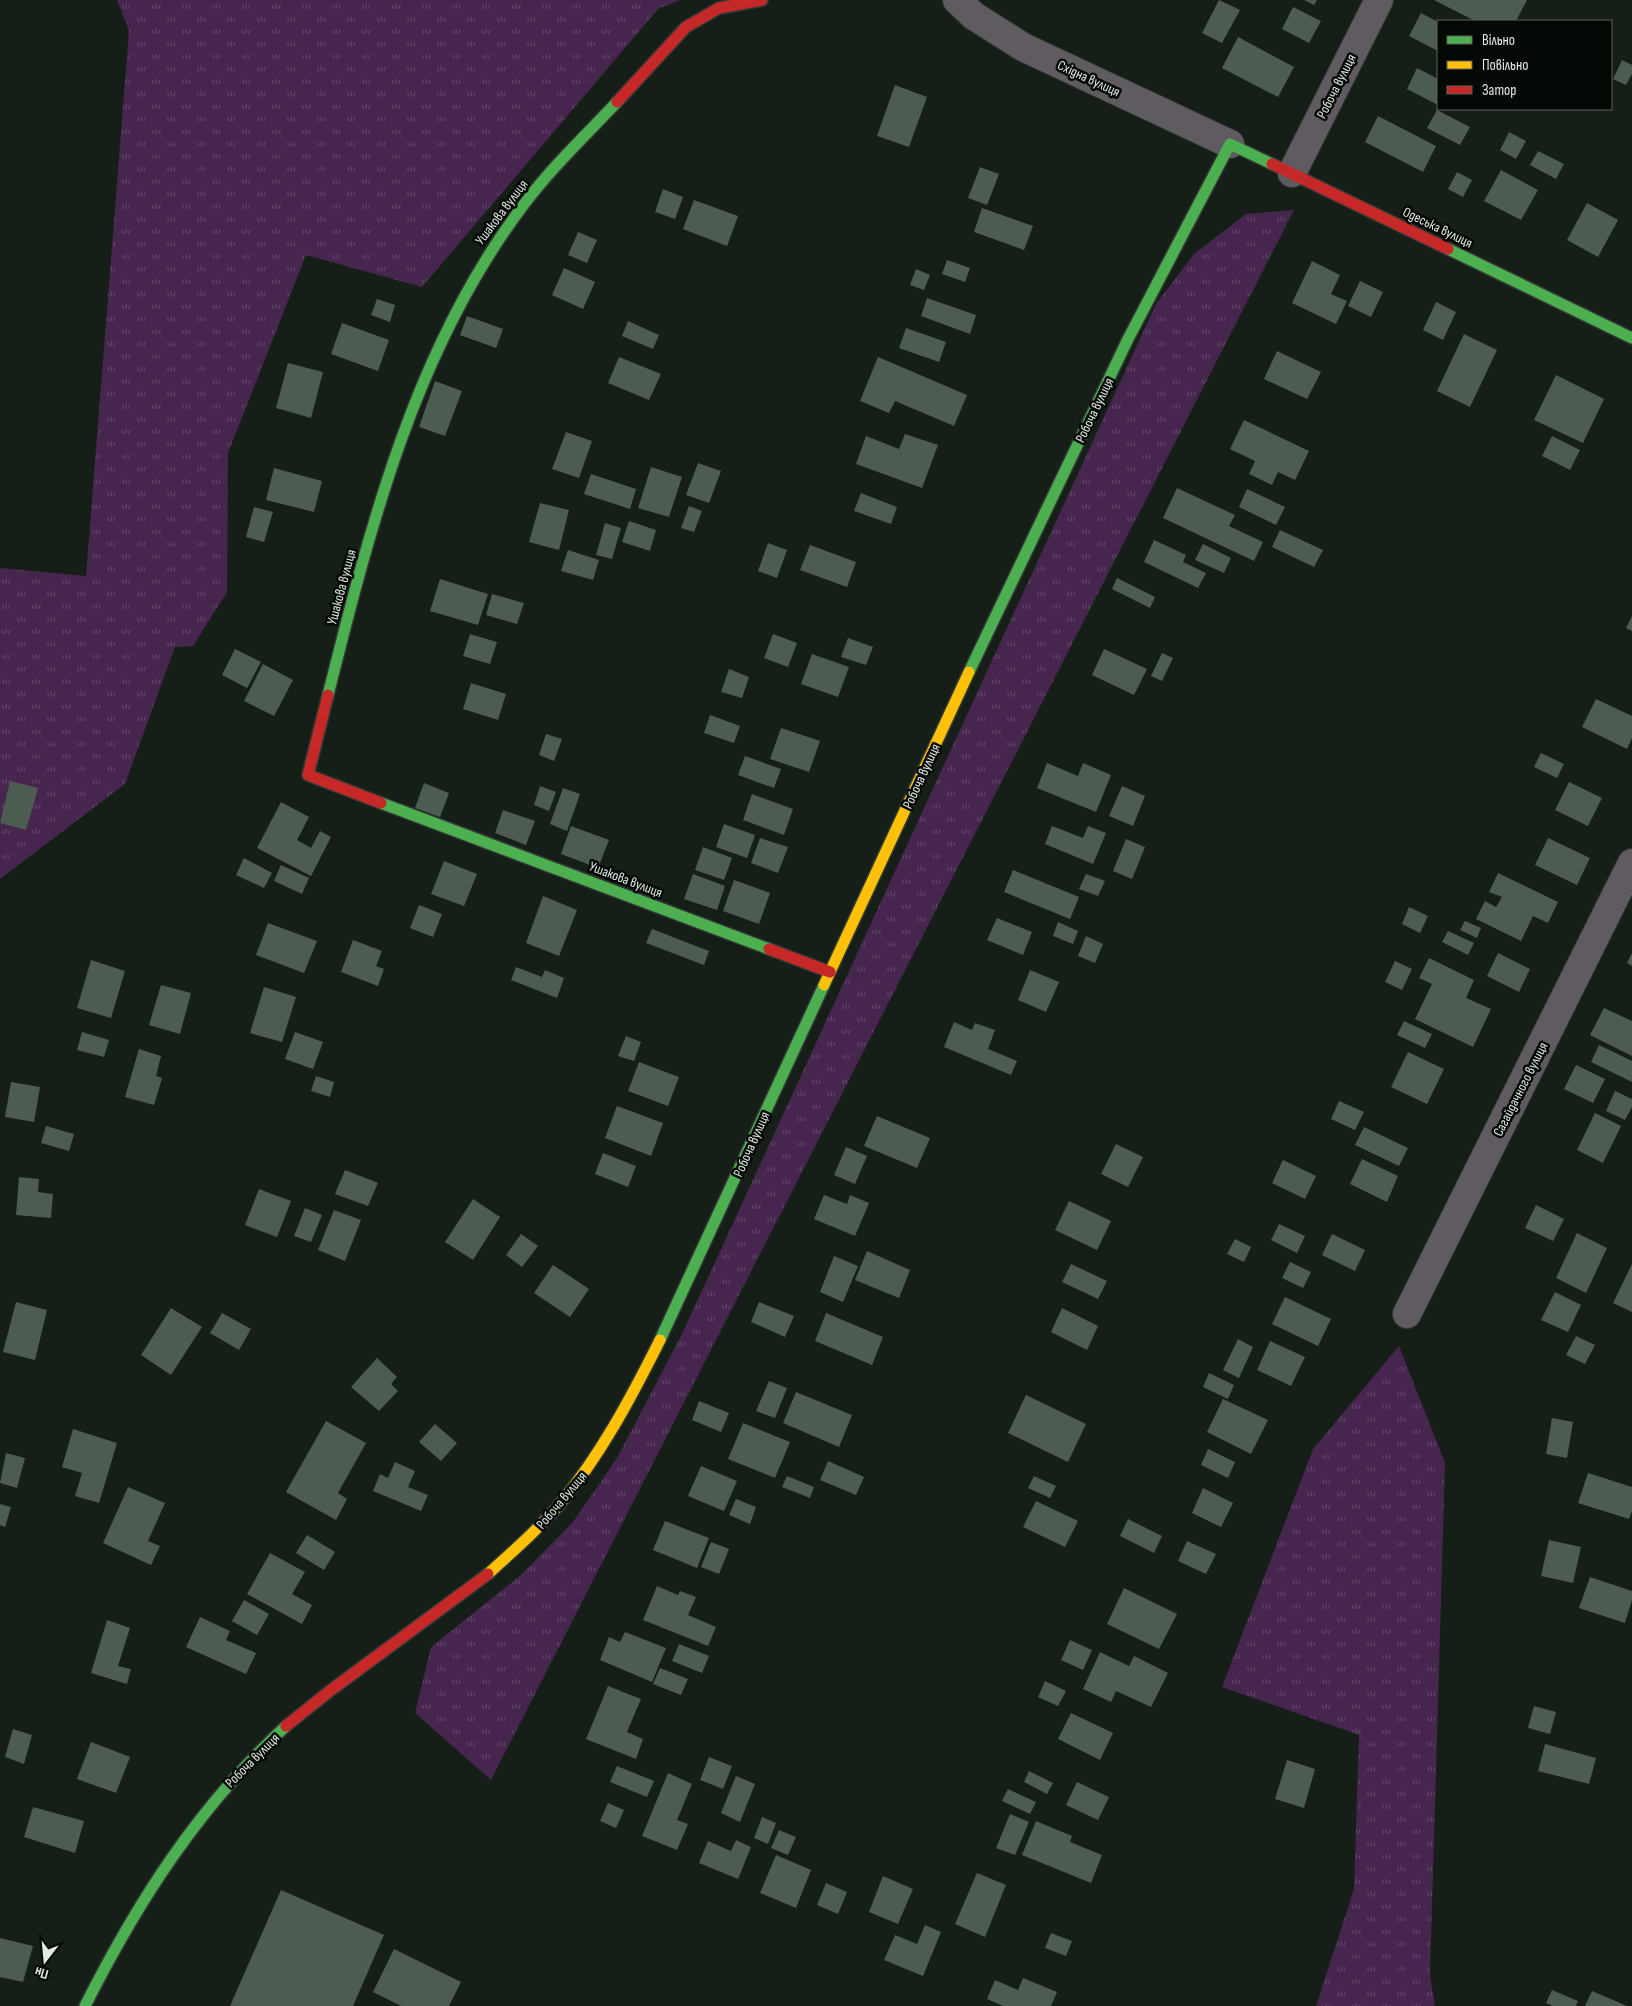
<svg xmlns="http://www.w3.org/2000/svg" width="1632" height="2006" font-family="'Sofia Sans Condensed',sans-serif">
<defs>
<pattern id="grass-tufts" width="24" height="20" patternUnits="userSpaceOnUse" patternTransform="scale(1.25)"><rect width="24" height="20" fill="#46254e"/><path d="M3 7l-1-3M5 7V3M7 7l1-3M15 17l-1-3M17 17v-4M19 17l1-3" fill="none" stroke="#604567"/></pattern>
</defs>
<rect width="100%" height="100%" fill="#161e18"/>
<g fill="url(#grass-tufts)">
<path d="M117,0H680L658,9L422,287L306,255L228,453L227,592L193,646L175,647L125,784L0,879V568L86,576L129,31Z"/>
<path d="M1294,210L491,1780L415,1713L431,1647L521,1575L573,1522L617,1458L682,1334L1156,304L1194,254L1246,214Z"/>
<path d="M1399,1346L1445,1463L1430,1975L1435,2006H1316L1354,1889L1359,1735L1222,1687L1313,1449Z"/>
</g>
<g fill="#4c5c50">
<path d="M1219,0L1240,10L1222,43L1202,33Z"/>
<path d="M1304,0H1317L1314,5Z"/>
<path d="M1434,0H1527L1516,21H1475Z"/>
<path d="M1293,7L1321,21L1309,43L1282,29Z"/>
<path d="M1421,13L1438,22V51L1409,36Z"/>
<path d="M1238,37L1294,67L1278,97L1222,68Z"/>
<path d="M1622,60L1632,65V74L1626,85L1613,79Z"/>
<path d="M1417,68L1438,79V105L1407,89Z"/>
<path d="M895,85L927,97L909,147L877,136Z"/>
<path d="M1437,110L1470,127L1460,145L1427,128Z"/>
<path d="M1378,116L1436,146L1423,172L1365,142Z"/>
<path d="M1509,132L1526,141L1516,159L1500,150Z"/>
<path d="M1538,151L1564,164L1556,179L1530,165Z"/>
<path d="M980,167L999,174L987,205L968,198Z"/>
<path d="M1501,170L1538,190L1521,220L1484,201Z"/>
<path d="M1457,172L1472,180L1463,197L1448,189Z"/>
<path d="M663,189L683,197L675,219L655,212Z"/>
<path d="M694,200L738,216L727,246L683,229Z"/>
<path d="M1587,203L1618,220L1598,257L1567,240Z"/>
<path d="M982,208L1033,226L1024,250L974,232Z"/>
<path d="M578,232L597,240L587,263L568,255Z"/>
<path d="M947,260L970,268L965,282L942,274Z"/>
<path d="M1312,261L1340,275L1331,294L1347,301L1336,324L1292,303Z"/>
<path d="M564,268L595,282L583,309L552,295Z"/>
<path d="M916,269L930,275L924,290L910,285Z"/>
<path d="M1360,281L1383,292L1371,317L1348,306Z"/>
<path d="M927,298L976,315L970,334L921,316Z"/>
<path d="M377,299L395,305L390,322L371,315Z"/>
<path d="M1436,302L1456,312L1443,340L1423,330Z"/>
<path d="M467,316L503,329L496,348L460,335Z"/>
<path d="M628,321L659,335L653,349L622,336Z"/>
<path d="M342,323L389,340L378,371L331,354Z"/>
<path d="M906,328L946,342L939,362L899,348Z"/>
<path d="M1464,334L1497,350L1470,407L1437,391Z"/>
<path d="M1277,351L1321,372L1307,399L1264,379Z"/>
<path d="M619,357L661,374L649,400L608,383Z"/>
<path d="M878,357L967,395L954,426L895,401L889,413L860,401Z"/>
<path d="M288,363L323,372L311,418L276,408Z"/>
<path d="M1556,375L1604,399L1583,443L1534,420Z"/>
<path d="M435,381L462,391L445,436L419,427Z"/>
<path d="M1244,420L1309,451L1295,480L1278,472L1272,485L1249,474L1255,461L1230,449Z"/>
<path d="M566,432L592,441L579,478L552,469Z"/>
<path d="M905,434L938,445L922,488L856,464L866,436L899,449Z"/>
<path d="M1552,436L1580,450L1570,470L1542,456Z"/>
<path d="M698,463L721,471L709,503L686,495Z"/>
<path d="M651,467L682,477L669,517L638,508Z"/>
<path d="M274,468L322,481L314,512L266,500Z"/>
<path d="M591,474L636,489L630,509L584,494Z"/>
<path d="M1177,488L1235,515L1229,526L1263,542L1254,561L1163,518Z"/>
<path d="M1247,489L1285,507L1276,525L1239,507Z"/>
<path d="M861,493L897,507L891,524L854,511Z"/>
<path d="M540,503L569,510L559,550L529,542Z"/>
<path d="M689,506L702,511L694,532L681,528Z"/>
<path d="M254,507L273,512L264,542L246,537Z"/>
<path d="M629,521L656,530L650,551L622,542Z"/>
<path d="M605,523L621,528L612,559L596,555Z"/>
<path d="M1280,530L1323,550L1314,567L1272,547Z"/>
<path d="M1154,540L1186,555L1183,562L1206,573L1198,588L1144,562Z"/>
<path d="M768,543L787,550L777,578L758,571Z"/>
<path d="M1203,544L1231,558L1224,573L1195,560Z"/>
<path d="M810,545L856,562L847,587L800,570Z"/>
<path d="M568,550L599,560L593,580L561,571Z"/>
<path d="M1117,578L1155,597L1150,608L1112,589Z"/>
<path d="M440,579L488,594L478,625L430,611Z"/>
<path d="M492,594L524,603L517,624L486,615Z"/>
<path d="M1632,616V631L1626,628Z"/>
<path d="M470,634L497,642L490,664L463,656Z"/>
<path d="M773,634L797,643L788,667L764,658Z"/>
<path d="M848,638L873,647L866,665L841,657Z"/>
<path d="M235,649L261,662L247,688L222,675Z"/>
<path d="M1104,649L1147,669L1134,695L1092,675Z"/>
<path d="M1162,653L1173,658L1162,681L1151,676Z"/>
<path d="M812,654L849,667L838,697L801,684Z"/>
<path d="M263,664L293,680L274,716L244,701Z"/>
<path d="M729,669L749,677L742,698L721,692Z"/>
<path d="M471,683L506,694L498,720L463,709Z"/>
<path d="M1596,699L1632,716V738L1627,749L1582,727Z"/>
<path d="M710,715L740,726L734,743L704,733Z"/>
<path d="M781,728L820,741L809,772L770,759Z"/>
<path d="M546,734L562,739L554,761L539,755Z"/>
<path d="M1541,753L1564,764L1557,778L1534,767Z"/>
<path d="M745,756L781,769L774,788L738,775Z"/>
<path d="M1047,763L1078,776L1083,763L1111,775L1096,812L1037,788Z"/>
<path d="M10,781L38,788L26,830L0,823Z"/>
<path d="M1569,782L1602,798L1588,826L1555,810Z"/>
<path d="M424,783L449,793L440,817L415,808Z"/>
<path d="M540,786L556,792L549,811L534,805Z"/>
<path d="M1122,786L1145,796L1133,826L1109,816Z"/>
<path d="M563,788L580,794L567,831L550,824Z"/>
<path d="M752,794L793,809L784,835L743,820Z"/>
<path d="M281,802L309,817L297,840L311,848L320,831L331,837L311,876L257,848Z"/>
<path d="M503,810L535,821L526,845L495,833Z"/>
<path d="M724,824L755,835L747,858L716,847Z"/>
<path d="M571,826L609,840L598,868L561,854Z"/>
<path d="M1052,826L1083,838L1088,826L1106,833L1093,864L1045,844Z"/>
<path d="M760,838L788,847L778,873L751,863Z"/>
<path d="M1548,838L1590,858L1577,885L1535,865Z"/>
<path d="M1126,839L1145,847L1132,879L1113,871Z"/>
<path d="M703,847L732,858L724,880L695,870Z"/>
<path d="M244,858L272,873L264,888L236,875Z"/>
<path d="M444,861L477,874L464,906L431,894Z"/>
<path d="M281,865L309,878L302,894L274,881Z"/>
<path d="M1013,870L1079,897L1070,919L1004,892Z"/>
<path d="M1498,873L1558,902L1548,923L1533,916L1521,941L1476,919L1485,901L1496,907L1502,897L1489,892Z"/>
<path d="M693,874L725,886L717,910L684,899Z"/>
<path d="M1086,874L1105,881L1098,896L1079,889Z"/>
<path d="M734,880L770,893L759,924L723,911Z"/>
<path d="M543,896L577,910L559,956L526,943Z"/>
<path d="M419,905L442,914L433,937L410,928Z"/>
<path d="M1409,907L1428,916L1420,933L1402,924Z"/>
<path d="M997,918L1032,932L1023,955L987,940Z"/>
<path d="M1465,921L1481,928L1477,938L1460,930Z"/>
<path d="M1058,922L1078,931L1073,944L1053,936Z"/>
<path d="M268,923L317,941L304,973L256,955Z"/>
<path d="M652,929L709,951L704,965L646,943Z"/>
<path d="M1448,931L1474,943L1468,955L1442,942Z"/>
<path d="M1086,936L1103,944L1095,963L1078,956Z"/>
<path d="M353,940L382,951L376,966L384,969L378,986L341,972Z"/>
<path d="M1498,953L1530,969L1519,992L1487,976Z"/>
<path d="M1632,953V966L1627,963Z"/>
<path d="M1429,958L1474,980L1466,998L1491,1009L1473,1047L1415,1019L1432,984L1419,978Z"/>
<path d="M91,960L125,971L111,1018L77,1008Z"/>
<path d="M1395,961L1412,969L1402,990L1385,982Z"/>
<path d="M516,967L542,977L545,970L564,978L557,998L511,980Z"/>
<path d="M1030,970L1059,982L1046,1012L1018,1000Z"/>
<path d="M161,985L191,993L180,1034L149,1025Z"/>
<path d="M264,987L296,997L282,1042L250,1033Z"/>
<path d="M1604,1008L1632,1021V1056L1590,1035Z"/>
<path d="M1404,1021L1432,1034L1425,1048L1397,1035Z"/>
<path d="M954,1022L972,1030L975,1023L995,1030L988,1049L1017,1061L1011,1075L944,1047Z"/>
<path d="M82,1032L109,1040L104,1057L77,1050Z"/>
<path d="M295,1032L323,1042L313,1069L285,1059Z"/>
<path d="M626,1036L641,1042L634,1061L618,1056Z"/>
<path d="M1599,1045L1632,1061V1082L1591,1062Z"/>
<path d="M139,1049L161,1056L156,1076L162,1078L154,1105L125,1097Z"/>
<path d="M1408,1052L1444,1069L1427,1104L1391,1087Z"/>
<path d="M639,1062L679,1077L668,1106L628,1091Z"/>
<path d="M1576,1065L1605,1079L1593,1103L1564,1089Z"/>
<path d="M316,1076L334,1082L330,1097L311,1091Z"/>
<path d="M11,1082L40,1087L34,1122L5,1117Z"/>
<path d="M1615,1091L1632,1099V1107L1625,1120L1606,1111Z"/>
<path d="M1339,1101L1364,1112L1355,1130L1331,1119Z"/>
<path d="M617,1106L663,1123L651,1156L605,1138Z"/>
<path d="M1595,1113L1621,1126L1603,1163L1577,1150Z"/>
<path d="M877,1116L930,1138L917,1168L864,1146Z"/>
<path d="M46,1126L74,1134L69,1151L41,1143Z"/>
<path d="M1364,1127L1408,1148L1399,1166L1355,1145Z"/>
<path d="M1116,1144L1143,1157L1128,1187L1101,1174Z"/>
<path d="M846,1147L867,1156L855,1184L834,1175Z"/>
<path d="M603,1153L636,1166L628,1187L595,1174Z"/>
<path d="M1362,1159L1398,1176L1387,1202L1350,1184Z"/>
<path d="M1283,1160L1316,1176L1305,1199L1272,1183Z"/>
<path d="M345,1170L378,1183L368,1206L335,1194Z"/>
<path d="M19,1177L39,1179L38,1192L53,1194L51,1218L16,1215Z"/>
<path d="M259,1189L291,1201L277,1237L245,1225Z"/>
<path d="M824,1195L847,1204L850,1195L869,1203L855,1236L814,1219Z"/>
<path d="M473,1199L500,1217L473,1260L445,1242Z"/>
<path d="M1069,1201L1111,1221L1097,1250L1055,1230Z"/>
<path d="M1536,1205L1564,1219L1553,1241L1525,1228Z"/>
<path d="M305,1208L322,1215L311,1242L294,1236Z"/>
<path d="M334,1210L361,1220L345,1261L318,1250Z"/>
<path d="M1279,1224L1305,1236L1297,1253L1271,1240Z"/>
<path d="M1577,1233L1607,1248L1586,1293L1556,1278Z"/>
<path d="M521,1234L538,1246L522,1267L506,1255Z"/>
<path d="M1332,1234L1365,1250L1355,1271L1322,1255Z"/>
<path d="M1235,1239L1251,1247L1244,1262L1227,1254Z"/>
<path d="M867,1251L910,1270L899,1298L855,1280Z"/>
<path d="M834,1256L858,1266L843,1302L820,1292Z"/>
<path d="M1290,1262L1311,1272L1303,1288L1282,1278Z"/>
<path d="M1071,1264L1107,1281L1098,1299L1062,1282Z"/>
<path d="M1632,1264V1312L1613,1303Z"/>
<path d="M553,1265L589,1289L570,1317L534,1293Z"/>
<path d="M1555,1292L1581,1305L1568,1332L1541,1320Z"/>
<path d="M1285,1297L1331,1319L1318,1346L1272,1324Z"/>
<path d="M16,1302L47,1310L35,1360L3,1352Z"/>
<path d="M759,1302L794,1316L785,1337L751,1322Z"/>
<path d="M171,1308L202,1327L171,1375L141,1355Z"/>
<path d="M1062,1308L1098,1326L1087,1350L1051,1332Z"/>
<path d="M222,1313L251,1329L239,1350L210,1333Z"/>
<path d="M826,1313L883,1337L872,1365L815,1341Z"/>
<path d="M1576,1336L1595,1345L1585,1364L1566,1355Z"/>
<path d="M1238,1339L1253,1347L1239,1378L1223,1370Z"/>
<path d="M1270,1341L1305,1357L1291,1386L1257,1370Z"/>
<path d="M377,1358L397,1377L391,1384L398,1391L379,1411L351,1387Z"/>
<path d="M1209,1373L1234,1385L1228,1399L1203,1387Z"/>
<path d="M769,1381L787,1388L775,1418L756,1411Z"/>
<path d="M796,1392L852,1415L839,1447L783,1423Z"/>
<path d="M1026,1395L1086,1424L1068,1462L1008,1433Z"/>
<path d="M1223,1399L1268,1420L1251,1454L1207,1432Z"/>
<path d="M699,1401L729,1413L721,1432L692,1420Z"/>
<path d="M1552,1418L1573,1422L1567,1458L1546,1454Z"/>
<path d="M326,1421L366,1443L338,1493L347,1499L336,1520L286,1492Z"/>
<path d="M743,1423L790,1442L775,1478L728,1459Z"/>
<path d="M435,1424L457,1443L441,1461L419,1442Z"/>
<path d="M73,1429L117,1443L99,1503L75,1496L82,1473L62,1467Z"/>
<path d="M1208,1449L1235,1462L1228,1478L1201,1465Z"/>
<path d="M6,1453L25,1458L17,1488L0,1483Z"/>
<path d="M828,1461L864,1477L856,1495L820,1480Z"/>
<path d="M395,1462L415,1471L408,1487L428,1495L421,1511L373,1491L380,1474L388,1478Z"/>
<path d="M701,1466L737,1481L724,1511L688,1496Z"/>
<path d="M1588,1473L1632,1487V1511L1629,1519L1578,1503Z"/>
<path d="M787,1476L814,1487L810,1498L782,1487Z"/>
<path d="M1034,1476L1056,1486L1050,1498L1028,1488Z"/>
<path d="M128,1487L165,1503L148,1541L160,1546L151,1565L103,1543Z"/>
<path d="M1203,1488L1233,1503L1221,1527L1192,1513Z"/>
<path d="M736,1499L756,1507L750,1524L729,1515Z"/>
<path d="M1036,1501L1078,1521L1065,1547L1023,1527Z"/>
<path d="M0,1504L11,1507L5,1527L0,1525Z"/>
<path d="M1128,1519L1162,1536L1154,1553L1120,1536Z"/>
<path d="M665,1521L709,1538L697,1568L653,1550Z"/>
<path d="M307,1535L335,1552L324,1570L296,1553Z"/>
<path d="M1549,1540L1581,1547L1573,1583L1541,1576Z"/>
<path d="M1187,1541L1216,1554L1206,1574L1178,1561Z"/>
<path d="M711,1542L729,1549L719,1574L701,1567Z"/>
<path d="M270,1553L305,1572L292,1594L312,1605L302,1624L247,1594Z"/>
<path d="M1590,1577L1632,1591V1600L1625,1623L1579,1608Z"/>
<path d="M657,1586L678,1595L680,1591L696,1597L688,1615L716,1627L708,1646L643,1620Z"/>
<path d="M1124,1588L1177,1614L1159,1649L1107,1624Z"/>
<path d="M244,1600L269,1614L257,1635L232,1621Z"/>
<path d="M200,1617L230,1631L226,1640L256,1653L246,1674L186,1647Z"/>
<path d="M107,1620L130,1628L118,1666L131,1669L127,1684L91,1673Z"/>
<path d="M625,1632L666,1648L652,1682L600,1660L609,1637L620,1642Z"/>
<path d="M1070,1640L1092,1650L1083,1670L1061,1660Z"/>
<path d="M679,1644L709,1656L702,1673L672,1661Z"/>
<path d="M1100,1652L1129,1666L1134,1656L1168,1673L1151,1707L1116,1691L1111,1702L1083,1689Z"/>
<path d="M660,1668L688,1679L681,1695L653,1684Z"/>
<path d="M1045,1681L1066,1691L1058,1706L1038,1697Z"/>
<path d="M608,1686L641,1699L627,1732L643,1739L636,1759L586,1739Z"/>
<path d="M1534,1706L1556,1712L1550,1734L1528,1728Z"/>
<path d="M1071,1713L1113,1733L1100,1760L1058,1739Z"/>
<path d="M13,1729L32,1735L24,1764L5,1757Z"/>
<path d="M91,1742L130,1757L116,1793L77,1779Z"/>
<path d="M1545,1744L1596,1758L1589,1784L1538,1771Z"/>
<path d="M709,1757L732,1766L723,1789L700,1780Z"/>
<path d="M1287,1760L1315,1769L1304,1808L1275,1799Z"/>
<path d="M617,1766L654,1781L647,1797L610,1782Z"/>
<path d="M1029,1771L1053,1783L1047,1794L1024,1782Z"/>
<path d="M668,1773L692,1784L677,1820L688,1824L677,1850L642,1836Z"/>
<path d="M736,1776L755,1784L740,1822L721,1813Z"/>
<path d="M1077,1782L1109,1797L1098,1820L1066,1805Z"/>
<path d="M1008,1789L1036,1802L1030,1814L1002,1801Z"/>
<path d="M608,1803L624,1810L616,1828L600,1821Z"/>
<path d="M33,1807L84,1821L75,1853L24,1837Z"/>
<path d="M1010,1814L1029,1822L1015,1855L996,1848Z"/>
<path d="M762,1817L776,1823L768,1844L754,1838Z"/>
<path d="M1036,1821L1072,1836L1070,1842L1102,1855L1091,1883L1022,1855Z"/>
<path d="M779,1830L796,1837L788,1855L771,1848Z"/>
<path d="M736,1840L751,1847L738,1879L699,1863L708,1841L731,1851Z"/>
<path d="M776,1855L811,1870L796,1908L760,1893Z"/>
<path d="M977,1873L1006,1885L985,1937L955,1924Z"/>
<path d="M883,1876L913,1889L898,1924L869,1912Z"/>
<path d="M826,1883L847,1892L838,1914L817,1905Z"/>
<path d="M281,1890L384,1935L353,2006H230Z"/>
<path d="M925,1925L941,1932L923,1976L884,1960L895,1935L917,1944Z"/>
<path d="M1051,1933L1072,1941L1066,1956L1045,1948Z"/>
<path d="M0,1938L33,1946L23,1982L0,1977Z"/>
<path d="M394,1949L461,1982L449,2006H401L373,1992Z"/>
<path d="M1023,1978L1057,1992L1051,2006H1003L987,1999L995,1980L1018,1990Z"/>
<path d="M1552,1990L1578,2001L1576,2006H1553L1546,2003Z"/>
<path d="M1592,1991L1627,2006H1585Z"/>
</g>
<g fill="none" stroke-linecap="round" stroke-linejoin="round">
<defs>
<g id="street">
<path d="M957,0L974,16L1023,47L1230,144"/>
<path d="M1292,173L1379,0"/>
<path d="M1407,1314L1632,863"/>
</g>
<g id="fast">
<path d="M1448,249L1632,338"/>
<path d="M969,672L1127,341L1230,144L1272,164"/>
<path d="M328,695C371,524 416,345 525,203C552,167 586,135 617,102"/>
<path d="M381,803L769,949"/>
<path d="M660,1340L824,985"/>
<path d="M85,2006C138,1901 199,1806 286,1726"/>
</g>
<g id="slow">
<path d="M824,985L969,672"/>
<path d="M488,1574C512,1552 538,1530 559,1505C600,1456 631,1398 660,1340"/>
</g>
<g id="jam">
<path d="M617,102L686,27L719,8L762,0"/>
<path d="M1272,164L1448,249"/>
<path d="M328,695L308,775L381,803"/>
<path d="M769,949L830,972"/>
<path d="M286,1726L331,1690L488,1574"/>
</g>
</defs>
<use href="#street" stroke="#333a35" stroke-width="30"/>
<use href="#fast" stroke="#333a35" stroke-width="14"/>
<use href="#slow" stroke="#333a35" stroke-width="14"/>
<use href="#jam" stroke="#333a35" stroke-width="14"/>
<use href="#street" stroke="#605b61" stroke-width="28"/>
<use href="#fast" stroke="#4caf50" stroke-width="11"/>
<use href="#slow" stroke="#ffc107" stroke-width="11"/>
<use href="#jam" stroke="#c62828" stroke-width="11"/>
</g>
<g text-anchor="middle" stroke-width="5" stroke-linejoin="round" paint-order="stroke">
<g font-size="14" fill="#e0e9e2" stroke="#040905">
<text transform="translate(1089 78) rotate(25)" y="5">Східна вулиця</text>
<text transform="translate(1336 86) rotate(-63)" y="5">Робоча вулиця</text>
<text transform="translate(501 212) rotate(-53)" y="5">Ушакова вулиця</text>
<text transform="translate(1438 227) rotate(26)" y="5">Одеська вулиця</text>
<text transform="translate(1094 410) rotate(-64)" y="5">Робоча вулиця</text>
<text transform="translate(341 587) rotate(-75)" y="5">Ушакова вулиця</text>
<text transform="translate(921 776) rotate(-65)" y="5">Робоча вулиця</text>
<text transform="translate(626 879) rotate(21)" y="5">Ушакова вулиця</text>
<text transform="translate(1520 1089) rotate(-63)" y="5">Сагайдачного вулиця</text>
<text transform="translate(751 1144) rotate(-66)" y="5">Робоча вулиця</text>
<text transform="translate(561 1500) rotate(-50)" y="5">Робоча вулиця</text>
<text transform="translate(252 1760) rotate(-45)" y="5">Робоча вулиця</text>
</g>
</g>
<rect x="1437" y="20" width="175" height="90" fill="#040905" stroke="#5c635d"/>
<rect x="1447" y="36" width="25" height="8" fill="#4caf50" stroke="#5c635d"/>
<text x="1482" y="45" font-size="15" fill="#e0e9e2">Вільно</text>
<rect x="1447" y="61" width="25" height="8" fill="#ffc107" stroke="#5c635d"/>
<text x="1482" y="70" font-size="15" fill="#e0e9e2">Повільно</text>
<rect x="1447" y="86" width="25" height="8" fill="#c62828" stroke="#5c635d"/>
<text x="1482" y="95" font-size="15" fill="#e0e9e2">Затор</text>
<g transform="translate(45 1961) rotate(196)" stroke="#040905" stroke-width="4" paint-order="stroke">
<path d="M0-4L9 19L0 12L-9 19Z" fill="#e0e9e2"/>
<text y="-8" font-size="14" font-weight="bold" text-anchor="middle" fill="#e0e9e2">Пн</text>
</g>
</svg>
